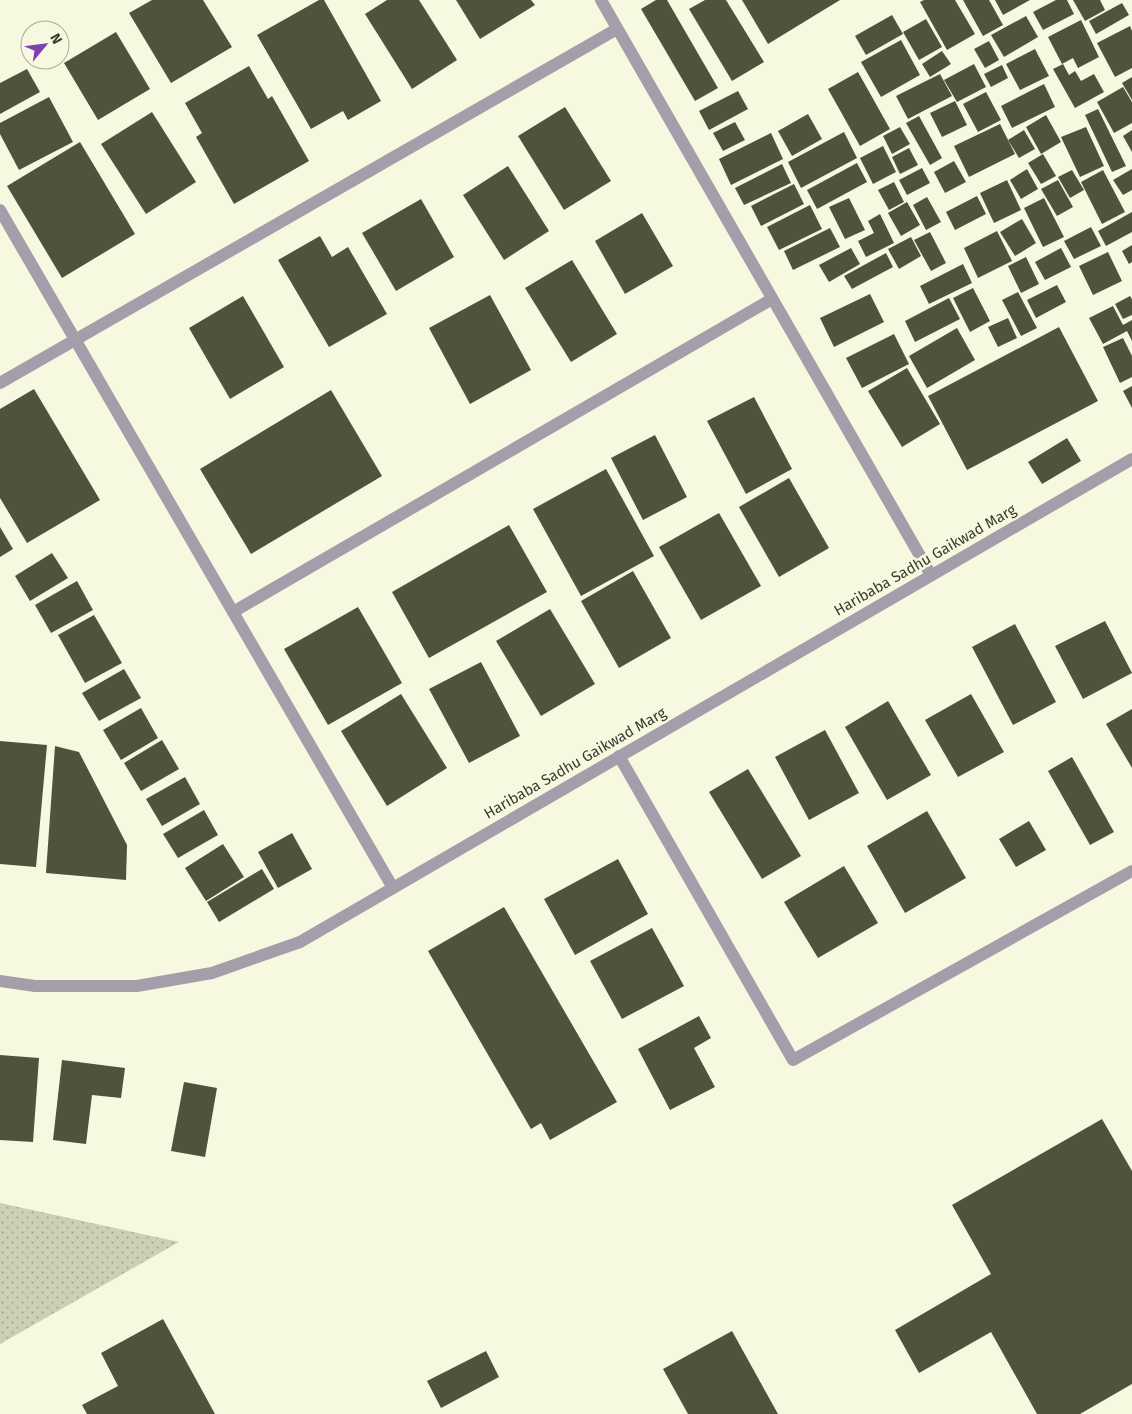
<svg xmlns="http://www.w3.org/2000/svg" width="1132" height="1414" font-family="'Fira Sans',sans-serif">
<defs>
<pattern id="grass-dots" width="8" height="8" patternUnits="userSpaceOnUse" patternTransform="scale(1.25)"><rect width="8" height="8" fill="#cdd0b4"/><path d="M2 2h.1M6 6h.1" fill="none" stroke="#a7aa93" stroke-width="1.8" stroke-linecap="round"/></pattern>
</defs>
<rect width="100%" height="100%" fill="#f6f9e0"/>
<path fill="url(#grass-dots)" d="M0,1203L179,1242L0,1344Z"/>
<g fill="#50523e">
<path d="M152,0H203L232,47L171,83L129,13Z"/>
<path d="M319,0H324L381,101L348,120L343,111L311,129L257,35Z"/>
<path d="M387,0H419L457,60L412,89L365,14Z"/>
<path d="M456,0H531L535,5L480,39Z"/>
<path d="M656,0H667L718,88L695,101L641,9Z"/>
<path d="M705,0H726L764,62L732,81L689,9Z"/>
<path d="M742,0H840L768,44Z"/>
<path d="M924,0H955L975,34L947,50L920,2Z"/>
<path d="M963,0H989L1003,25L983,36Z"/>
<path d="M995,0H1030L1003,15Z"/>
<path d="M1056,0H1067L1074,14L1043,30L1033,12Z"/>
<path d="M1073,0H1100L1105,10L1085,21Z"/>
<path d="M1122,3L1129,15L1096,34L1089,21Z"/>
<path d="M892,15L903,34L866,55L855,36Z"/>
<path d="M1026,16L1038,37L1004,57L991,35Z"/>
<path d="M926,19L942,47L919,60L903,32Z"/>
<path d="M1081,20L1099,57L1078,68L1073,58L1062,64L1048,37Z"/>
<path d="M1130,26L1132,31V68L1115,77L1097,43Z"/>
<path d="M116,32L150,89L98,120L64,63Z"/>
<path d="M901,40L920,75L881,97L861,62Z"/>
<path d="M989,41L999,60L985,68L974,49Z"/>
<path d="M1035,49L1049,76L1020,90L1006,64Z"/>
<path d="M942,51L951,64L930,77L922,64Z"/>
<path d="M974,64L986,87L957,102L944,80Z"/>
<path d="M1063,64L1069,75L1075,71L1081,81L1094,74L1104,92L1075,108L1053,69Z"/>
<path d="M1002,65L1008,78L991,87L984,74Z"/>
<path d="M249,66L268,99L272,96L309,161L234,204L196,137L202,133L185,103Z"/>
<path d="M27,69L40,92L0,114V83Z"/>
<path d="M858,72L890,129L860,146L828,89Z"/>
<path d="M940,74L952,96L908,119L896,96Z"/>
<path d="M1132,77V100L1122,83Z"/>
<path d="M1044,84L1055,107L1012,128L1001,106Z"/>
<path d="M1123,87L1132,102V123L1114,133L1097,102Z"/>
<path d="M738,91L748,109L709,130L699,111Z"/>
<path d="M986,92L1001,120L978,132L963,104Z"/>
<path d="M49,97L73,142L19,170L0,134V123Z"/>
<path d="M955,101L967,125L942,137L930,113Z"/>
<path d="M565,107L611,181L564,210L518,136Z"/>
<path d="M1098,109L1126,166L1112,172L1085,115Z"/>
<path d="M152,112L196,182L146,214L101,144Z"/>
<path d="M808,114L822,139L792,156L778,131Z"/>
<path d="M1046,115L1061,142L1041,154L1026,127Z"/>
<path d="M919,116L942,158L930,165L906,123Z"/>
<path d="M735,122L745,140L723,151L713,133Z"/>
<path d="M1000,124L1015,154L969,177L954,146Z"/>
<path d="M900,127L910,144L892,154L883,136Z"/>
<path d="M1086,127L1104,166L1080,177L1061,137Z"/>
<path d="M1024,130L1035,149L1019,158L1008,140Z"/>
<path d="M1132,130V152L1123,136Z"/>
<path d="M844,132L857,158L801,188L788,162Z"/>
<path d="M771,133L783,159L731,185L719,159Z"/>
<path d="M80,142L135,234L62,278L7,186Z"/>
<path d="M883,146L896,172L873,184L860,158Z"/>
<path d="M909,148L918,165L900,174L892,157Z"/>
<path d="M1043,154L1056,176L1041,184L1028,163Z"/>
<path d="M954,161L966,182L945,193L934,172Z"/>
<path d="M857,163L867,182L817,209L807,190Z"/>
<path d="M782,164L791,183L744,205L735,188Z"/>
<path d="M508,166L549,231L504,260L463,195Z"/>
<path d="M922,168L930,183L907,195L899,180Z"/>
<path d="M1027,169L1038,189L1021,199L1010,180Z"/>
<path d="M1132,169V190L1123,195L1113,180Z"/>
<path d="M1072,170L1084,190L1070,198L1058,177Z"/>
<path d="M1103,170L1125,212L1102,224L1081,182Z"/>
<path d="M1007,180L1021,210L994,223L980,193Z"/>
<path d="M1058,180L1073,207L1057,216L1041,189Z"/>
<path d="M894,182L904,202L889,210L878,190Z"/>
<path d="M794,184L804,204L761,226L751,206Z"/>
<path d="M977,196L986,214L955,230L946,212Z"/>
<path d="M927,197L941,222L926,230L913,205Z"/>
<path d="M849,198L865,230L845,239L829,207Z"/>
<path d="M1044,198L1064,237L1043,247L1024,208Z"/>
<path d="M421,199L454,257L396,291L362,233Z"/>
<path d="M907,202L920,225L901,236L888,213Z"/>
<path d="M810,205L822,229L779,250L767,227Z"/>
<path d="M1132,212V232L1106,246L1098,231Z"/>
<path d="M642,213L673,266L625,294L595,241Z"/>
<path d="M880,214L894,243L866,257L858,241L874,233L868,221Z"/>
<path d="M1022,219L1036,243L1015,256L1000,232Z"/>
<path d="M1091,227L1101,246L1074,259L1064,241Z"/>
<path d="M830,228L840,247L793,270L784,251Z"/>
<path d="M997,231L1012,261L978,278L964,248Z"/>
<path d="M930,232L946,263L931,271L914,240Z"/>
<path d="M320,236L332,257L348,247L387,314L329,347L278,260Z"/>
<path d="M911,237L921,256L899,269L888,249Z"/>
<path d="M1132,245V262L1129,264L1122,251Z"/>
<path d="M851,248L860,264L829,282L819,265Z"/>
<path d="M1061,248L1071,267L1045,280L1035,262Z"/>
<path d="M1108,252L1122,281L1093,295L1079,266Z"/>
<path d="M886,253L893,267L852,289L844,276Z"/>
<path d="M1026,257L1039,284L1021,293L1008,266Z"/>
<path d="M572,260L617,334L571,362L525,288Z"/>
<path d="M963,264L972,283L929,304L920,286Z"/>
<path d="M1057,285L1066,302L1036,318L1027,300Z"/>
<path d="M973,288L990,321L970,332L953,298Z"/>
<path d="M1018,292L1037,328L1021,336L1002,300Z"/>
<path d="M870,294L884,322L834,347L820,318Z"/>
<path d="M490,295L531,370L470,404L429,328Z"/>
<path d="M243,296L284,367L230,399L189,328Z"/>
<path d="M1130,296L1132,299V315L1123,319L1115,304Z"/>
<path d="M949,298L960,319L915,342L905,321Z"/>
<path d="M1113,306L1123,325L1132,320V341L1127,331L1103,344L1089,318Z"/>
<path d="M1008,318L1017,338L998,347L988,327Z"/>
<path d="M1059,327L1098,401L967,470L928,396Z"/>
<path d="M957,328L975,360L927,388L909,356Z"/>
<path d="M894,334L909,364L862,388L846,358Z"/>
<path d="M1123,338L1132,356V377L1120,383L1103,347Z"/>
<path d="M907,368L940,424L902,447L868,391Z"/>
<path d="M1132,386V408L1123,391Z"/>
<path d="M34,389L100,500L27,543L0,498V409Z"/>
<path d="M331,390L382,476L251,554L200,469Z"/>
<path d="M754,397L792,469L746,494L707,421Z"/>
<path d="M655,435L687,497L643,520L611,458Z"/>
<path d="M1067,438L1081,461L1042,484L1028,462Z"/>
<path d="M606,469L654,556L581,596L533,509Z"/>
<path d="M789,478L829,548L779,577L739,507Z"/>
<path d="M719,513L761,586L701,620L659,547Z"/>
<path d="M509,525L547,592L429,658L392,592Z"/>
<path d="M0,527L13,549L0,557Z"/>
<path d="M52,553L68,578L30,601L15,576Z"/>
<path d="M633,571L671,638L619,668L581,601Z"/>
<path d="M77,581L93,610L51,633L35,605Z"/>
<path d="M358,607L402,683L328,725L284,649Z"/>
<path d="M550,609L595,684L541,716L496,641Z"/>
<path d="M94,615L122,663L85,683L58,635Z"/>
<path d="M1105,621L1132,673L1083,699L1055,646Z"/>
<path d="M1015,624L1056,702L1013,725L972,647Z"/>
<path d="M481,662L520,736L469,763L429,689Z"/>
<path d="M124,669L141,698L99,721L82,693Z"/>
<path d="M401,694L447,768L387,806L341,731Z"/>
<path d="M971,694L1004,752L958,777L925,720Z"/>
<path d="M888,701L931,775L887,800L845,727Z"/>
<path d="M141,708L158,738L121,760L103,730Z"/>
<path d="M1132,709V768L1106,724Z"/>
<path d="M825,730L859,793L809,820L775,757Z"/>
<path d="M162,740L179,769L141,791L124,763Z"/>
<path d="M0,741L47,745L36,867L0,864Z"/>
<path d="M55,746L79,752L127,845L126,880L46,873Z"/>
<path d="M1072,757L1114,832L1090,845L1048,771Z"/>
<path d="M748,769L801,856L762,879L709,792Z"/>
<path d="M185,777L200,804L162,826L146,799Z"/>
<path d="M204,810L218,835L178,858L163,834Z"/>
<path d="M927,811L966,878L905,913L867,846Z"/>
<path d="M1029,821L1046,850L1016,867L999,839Z"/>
<path d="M292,833L312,869L278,888L258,852Z"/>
<path d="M223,844L244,877L206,901L185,868Z"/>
<path d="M618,859L648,914L575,955L544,899Z"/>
<path d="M844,866L878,923L818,958L784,902Z"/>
<path d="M262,869L274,889L219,922L207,902Z"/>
<path d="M504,907L617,1102L550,1140L541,1123L531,1129L428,951Z"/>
<path d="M652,928L684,986L622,1019L590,961Z"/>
<path d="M699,1016L711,1038L694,1048L715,1087L670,1110L638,1049Z"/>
<path d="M0,1055L39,1058L33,1142L0,1140Z"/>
<path d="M62,1060L125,1068L121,1098L92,1095L86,1144L53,1140Z"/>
<path d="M184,1082L217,1088L205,1157L171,1151Z"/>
<path d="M1102,1119L1132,1171V1384L1080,1414H1037L991,1332L919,1373L895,1330L991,1274L952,1205Z"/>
<path d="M163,1319L215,1414H87L82,1405L118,1386L101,1353Z"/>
<path d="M732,1331L778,1414H688L663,1369Z"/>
<path d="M486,1351L499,1377L441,1408L427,1381Z"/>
</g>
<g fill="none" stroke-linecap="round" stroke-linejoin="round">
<g stroke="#a49eab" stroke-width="12">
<path d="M601,0L931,575"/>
<path d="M0,210L393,888"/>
<path d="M0,383L617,29"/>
<path d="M233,612L772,299"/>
<path d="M619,756L793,1060L1132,871"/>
<path d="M0,981L35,986H137L212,973L300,942L1132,459"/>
</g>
</g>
<g text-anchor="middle" stroke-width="5" stroke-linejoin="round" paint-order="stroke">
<g font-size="15" fill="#3a3b31" stroke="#f6f9e0">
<text transform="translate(925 560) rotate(-30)" y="5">Haribaba Sadhu Gaikwad Marg</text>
<text transform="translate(575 763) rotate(-30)" y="5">Haribaba Sadhu Gaikwad Marg</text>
</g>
</g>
<g transform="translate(45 45) rotate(61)"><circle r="24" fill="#f6f9e0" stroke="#abad9a"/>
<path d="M0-4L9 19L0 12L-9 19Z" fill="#8040b4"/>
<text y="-8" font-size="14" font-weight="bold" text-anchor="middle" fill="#3a3b31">N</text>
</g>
</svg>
